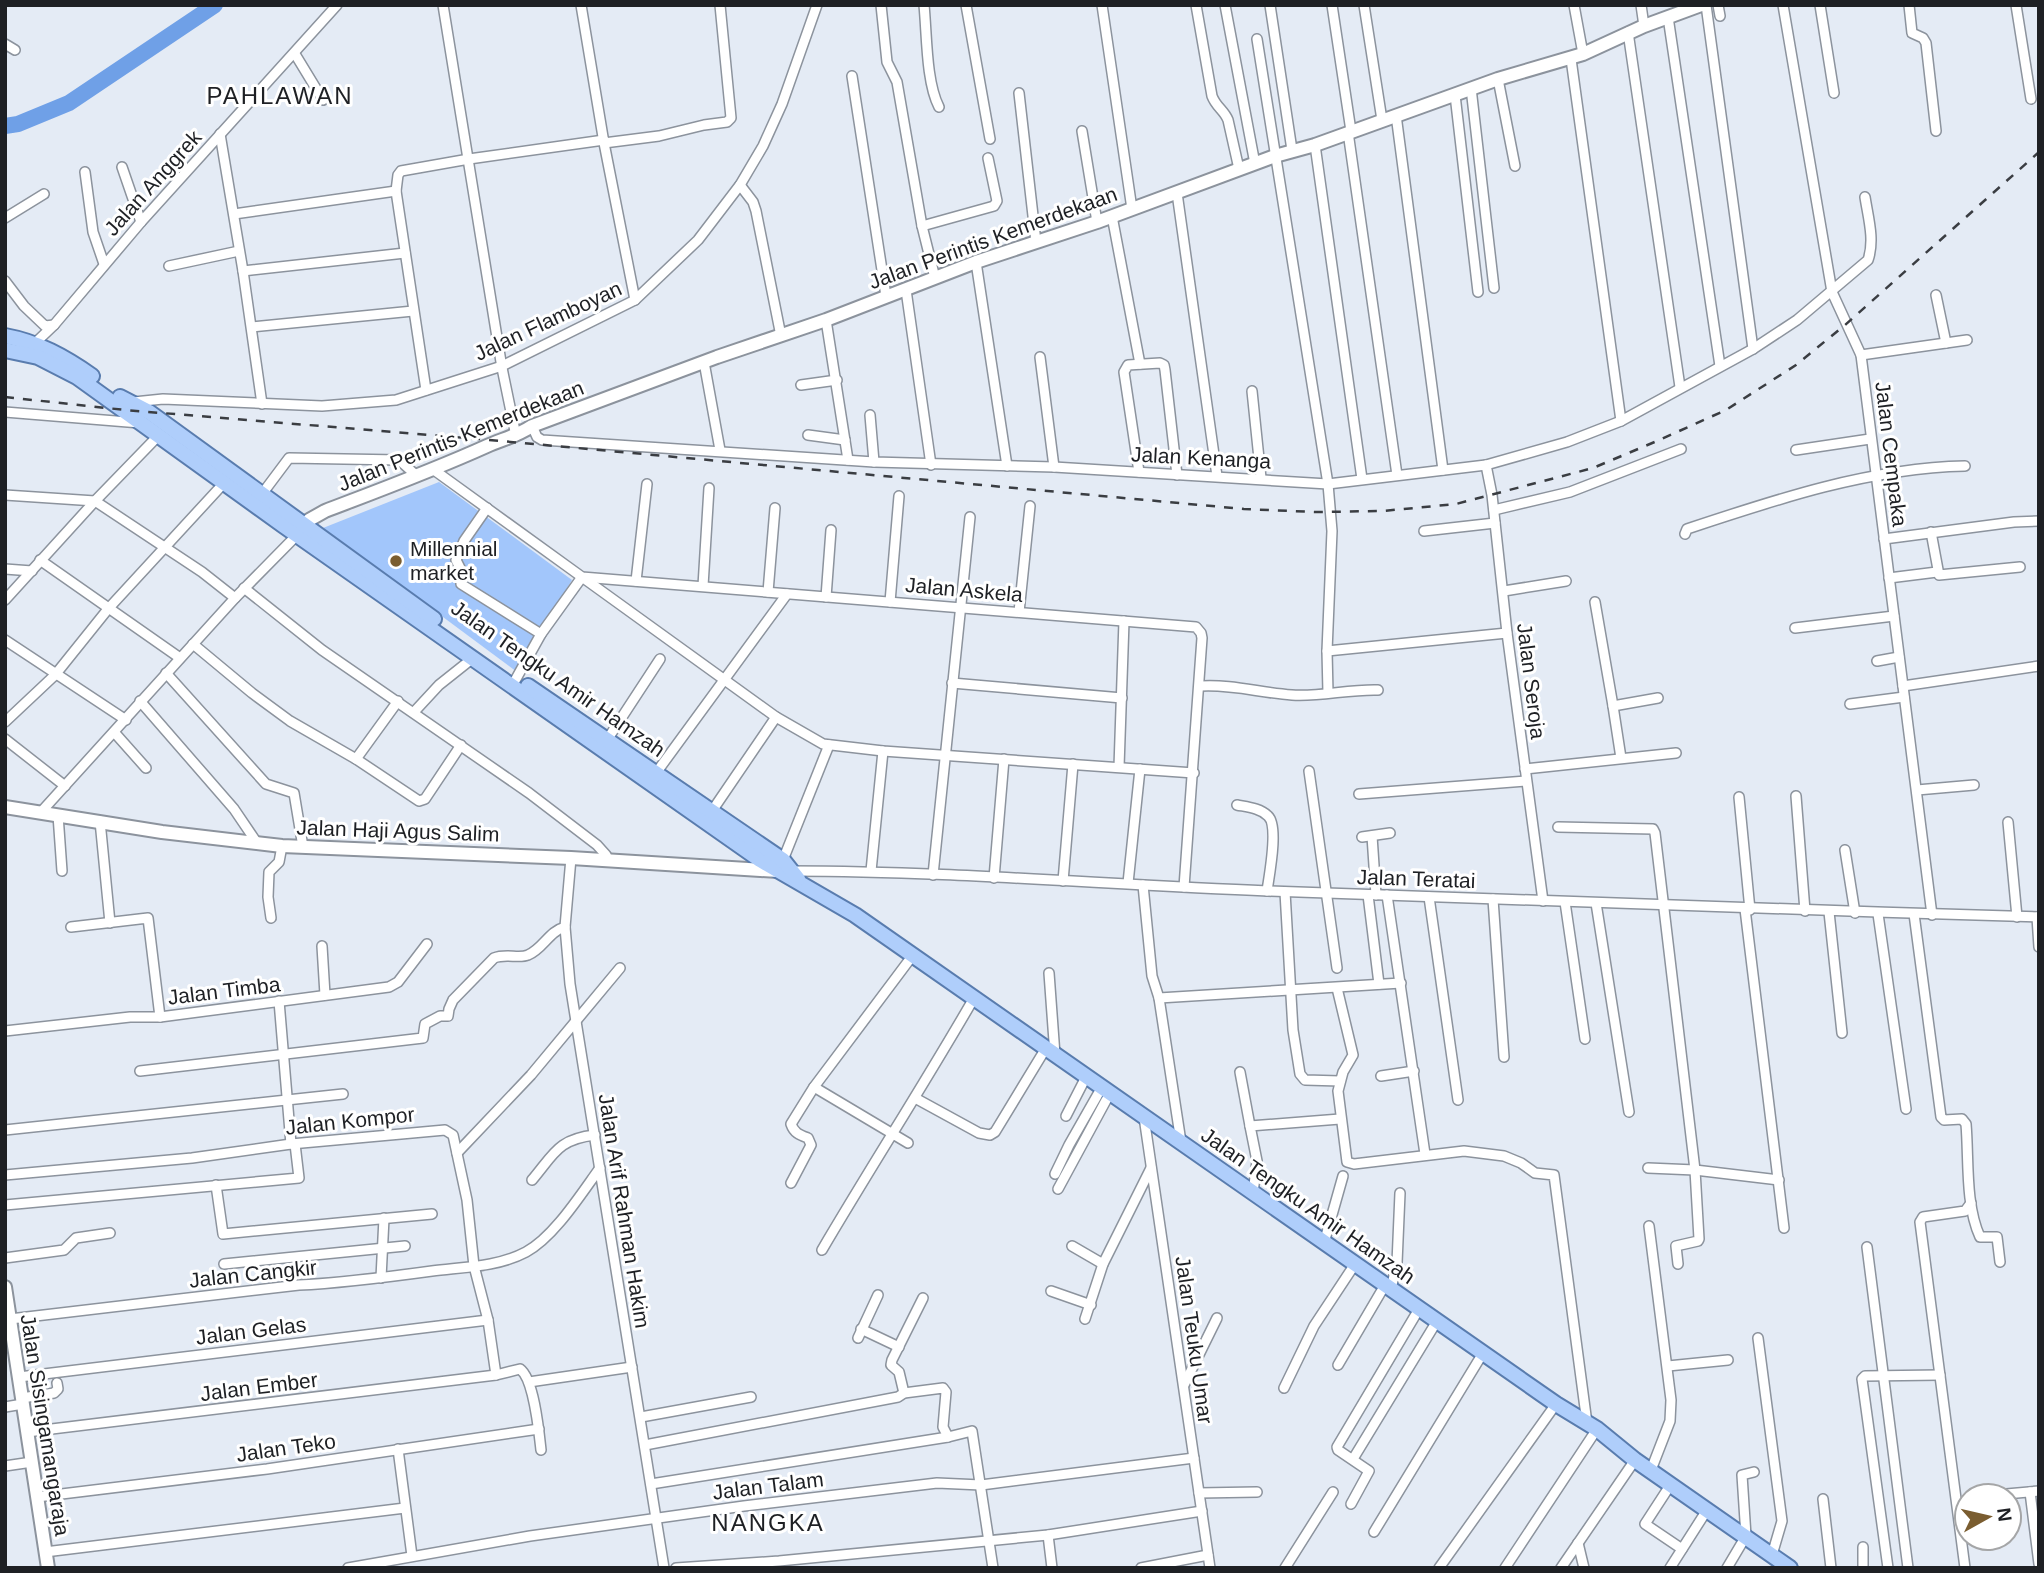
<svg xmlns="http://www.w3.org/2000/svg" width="2044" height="1573" font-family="Arial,sans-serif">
<rect width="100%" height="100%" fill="#e4ebf5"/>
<path fill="#a2c6fb" d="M439,482L572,580L517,672L323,528Z"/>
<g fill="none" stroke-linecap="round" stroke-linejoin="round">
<path stroke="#6fa0e7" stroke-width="16" d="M5,126L18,124L69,103L215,5"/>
<defs>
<g id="street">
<path d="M443,5L502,368L516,436"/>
<path d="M581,5L604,143L635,300"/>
<path d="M881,5L887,62L897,82L922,226L935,278"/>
<path d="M924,5C927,35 926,82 939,107"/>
<path d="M966,5L990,139"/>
<path d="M1102,5L1132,209"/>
<path d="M1196,5L1212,96C1216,107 1224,110 1228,120L1239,169"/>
<path d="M1225,5L1255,164"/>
<path d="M1270,5L1292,150"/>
<path d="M1332,5L1351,131"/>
<path d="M1364,5L1382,120"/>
<path d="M1574,5L1583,54"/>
<path d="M1641,5L1644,26"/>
<path d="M1706,5L1753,349"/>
<path d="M1718,5L1720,16"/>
<path d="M1783,5L1832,292L1861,355L1932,915"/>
<path d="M1820,5L1834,93"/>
<path d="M1909,5L1912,33L1923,38L1926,43L1936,131"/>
<path d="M2016,5L2031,99"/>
<path d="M1668,17L1720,366"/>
<path d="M1628,32L1680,387"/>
<path d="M1257,39L1328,484L1332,531L1327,651L1328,693"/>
<path d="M5,44L15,50"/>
<path d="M295,54L323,100"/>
<path d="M1571,59L1621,421"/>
<path d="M852,76L886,296"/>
<path d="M1498,79L1515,166"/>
<path d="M1471,88L1494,288"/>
<path d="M1019,93L1036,242"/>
<path d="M1455,95L1478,292"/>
<path d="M1396,115L1443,470"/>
<path d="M1082,131L1097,222"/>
<path d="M1348,132L1397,475"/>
<path d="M220,134L243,271L262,404"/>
<path d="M604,143L659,136L704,125L727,122L731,118L720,5"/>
<path d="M1315,145L1362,479"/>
<path d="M122,167L141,222"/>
<path d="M85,172L93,232L104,264"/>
<path d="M740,185L753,202L756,211L781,336"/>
<path d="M1177,193L1217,476"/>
<path d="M234,214L396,191"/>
<path d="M1112,216L1140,364"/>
<path d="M5,218L44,194"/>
<path d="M922,226L994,206L997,201L988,158"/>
<path d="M976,262L1007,466"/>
<path d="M169,266L239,251"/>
<path d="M243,271L405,253"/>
<path d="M5,281L24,306L45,326L54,325"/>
<path d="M906,290L931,465"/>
<path d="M1936,295L1946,343"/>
<path d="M826,320L848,460"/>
<path d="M252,327L413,311"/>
<path d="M31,347L54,325L141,222L337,5"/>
<path d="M1861,355L1967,340"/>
<path d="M1040,357L1054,467"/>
<path d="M704,362L720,450"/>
<path d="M801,385L837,380"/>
<path d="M426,390L396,191L398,175L401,171L469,159L604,140"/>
<path d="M1252,391L1261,478"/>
<path d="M134,402L163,399L322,406L396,400L502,366L635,300L698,240L740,185L763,146L782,104L817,5"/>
<path d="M5,412L140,423"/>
<path d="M870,415L874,462"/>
<path d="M532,426L537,437L542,440L874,462L1054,467L1328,484L1486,465L1567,442L1621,421L1753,349L1797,320L1868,260C1875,240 1868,217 1865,197"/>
<path d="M808,435L845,440"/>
<path d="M1796,450L1870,439"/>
<path d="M1486,465L1492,495L1507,633L1543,901"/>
<path d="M434,470L582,577L1196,627L1201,633L1202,638L1184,887"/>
<path d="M1139,472L1124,372L1128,365L1160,363L1164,365L1165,370L1177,475"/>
<path d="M262,494L289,458L399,460L417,476"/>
<path d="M5,495L95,501L202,572L235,598"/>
<path d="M487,508L464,541L456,560L463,574L461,584L541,634"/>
<path d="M1494,510L1570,492L1681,449"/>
<path d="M1424,531L1495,523"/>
<path d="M1931,532L1939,575L2020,567"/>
<path d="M1685,534L1687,529C1777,499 1870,468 1965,466"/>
<path d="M1884,539L2014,522L2039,521"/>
<path d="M40,560L180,658"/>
<path d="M5,569L32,571"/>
<path d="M1889,578L1937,572"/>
<path d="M636,581L647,484"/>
<path d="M703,586L709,488"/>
<path d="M244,588L322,650L529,793L597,845L606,855L608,860"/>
<path d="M1504,591L1566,581"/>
<path d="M768,592L775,508"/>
<path d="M826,597L831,530"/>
<path d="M5,600L95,501L159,435"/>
<path d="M890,602L899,496"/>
<path d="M1595,602L1613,706L1658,698"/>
<path d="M1019,612L1030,506"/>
<path d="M1795,628L1894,616"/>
<path d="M5,640L126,720"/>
<path d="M193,644L252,693L290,721L356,759L419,801L425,799L461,745"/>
<path d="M1327,651L1507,633"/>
<path d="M1877,661L1899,657"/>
<path d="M166,673L266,784L294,793L303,847"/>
<path d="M952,683L1122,698"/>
<path d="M512,686L541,634L582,577L776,717L823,744L883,751L1194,773"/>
<path d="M1201,686C1232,684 1261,693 1292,695C1320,697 1349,689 1378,690"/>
<path d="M1903,686L2039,666"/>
<path d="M140,701L234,809L257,843"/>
<path d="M1850,704L1904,697"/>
<path d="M1613,706L1621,758"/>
<path d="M414,712L439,685L473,658"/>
<path d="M5,722L55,675L108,609L224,483"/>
<path d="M114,732L146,768"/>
<path d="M5,739L65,786"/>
<path d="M607,740L660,659"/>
<path d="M356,759L398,701"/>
<path d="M1119,767L1124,621"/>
<path d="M1525,769L1676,753"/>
<path d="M1309,771L1337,968"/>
<path d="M656,773L787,594"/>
<path d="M1917,790L1974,785"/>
<path d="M1359,794L1526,781"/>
<path d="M1796,796L1805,911"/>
<path d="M1739,797L1750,910"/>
<path d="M1237,805C1247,807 1260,808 1268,816C1279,826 1269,876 1267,891"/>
<path d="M712,811L776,717"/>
<path d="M41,812L235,598L297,535"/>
<path d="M58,815L62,871"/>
<path d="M100,821L110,923"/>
<path d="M2008,822L2017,917"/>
<path d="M1558,827L1653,829L1655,833L1695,1170L1699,1239L1698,1241L1676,1246L1678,1264"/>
<path d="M1372,836L1376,895"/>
<path d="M1362,837L1390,833"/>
<path d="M1845,850L1855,913"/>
<path d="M571,858L565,927L570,984L664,1568"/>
<path d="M783,860L829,745"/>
<path d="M791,871C950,871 1109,885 1268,891C1525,902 1782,909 2039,917"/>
<path d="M871,871L883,751"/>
<path d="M933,875L970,517"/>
<path d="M994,878L1004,759"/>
<path d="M1063,881L1073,764"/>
<path d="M1128,883L1140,769"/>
<path d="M1143,885L1152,976L1159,998L1181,1142"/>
<path d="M1285,892L1293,1030L1300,1074L1305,1080L1340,1081"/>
<path d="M1368,895L1379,984"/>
<path d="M1387,895L1425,1154"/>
<path d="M1429,897L1458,1100"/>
<path d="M1493,899L1504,1057"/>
<path d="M1565,902L1585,1039"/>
<path d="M1596,903L1629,1112"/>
<path d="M1745,909L1784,1228"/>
<path d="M1829,912L1842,1033"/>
<path d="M1878,914L1906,1109"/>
<path d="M1914,914L1941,1117L1944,1120L1962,1119L1966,1124C1969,1159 1965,1204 1980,1237H1997L2000,1262"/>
<path d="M2037,917L2039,947"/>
<path d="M271,918L268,897L269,872L279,862L282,846"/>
<path d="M71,927L148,918L160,1017"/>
<path d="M322,946L325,995"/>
<path d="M1049,973L1055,1055"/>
<path d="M1337,988L1353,1055L1343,1072L1338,1091L1347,1162L1354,1164L1464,1151L1504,1156L1521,1163L1535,1173L1554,1175L1587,1423"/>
<path d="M1159,998L1401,983"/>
<path d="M279,1001L291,1144"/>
<path d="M5,1031L130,1017H160L389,987L398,982L427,944"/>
<path d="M140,1071L423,1038L425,1024L440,1016H448L449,1009L453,1000L494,958C506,953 519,959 528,955C543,949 549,931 565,927"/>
<path d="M1240,1072L1250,1126"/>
<path d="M1381,1076L1414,1071"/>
<path d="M814,1087L908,1143"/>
<path d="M915,1098L979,1133L990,1135L995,1132L1046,1048"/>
<path d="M1066,1116L1086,1077"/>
<path d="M1144,1117L1210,1568"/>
<path d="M5,1130L343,1094"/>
<path d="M457,1153L531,1075L620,968"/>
<path d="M1648,1168L1695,1170L1779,1180"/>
<path d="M1055,1174L1069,1145L1102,1087"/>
<path d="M5,1175L192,1158L291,1144L445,1130L453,1135L467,1200L474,1266L488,1320L496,1375"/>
<path d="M532,1180C554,1154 558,1139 595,1135"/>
<path d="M791,1183L811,1145L808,1138C800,1135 794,1133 791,1124L814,1087L913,955"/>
<path d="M216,1185L223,1234L432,1214"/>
<path d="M1058,1189L1110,1093"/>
<path d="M1253,1193L1257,1161L1250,1126L1340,1119"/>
<path d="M5,1205L299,1178L295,1144"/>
<path d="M1649,1226L1671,1400L1670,1421L1651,1470"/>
<path d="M1324,1243L1343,1176"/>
<path d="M1072,1246L1103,1264"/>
<path d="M1867,1247L1908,1568"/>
<path d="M822,1250C872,1165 925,1083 974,998"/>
<path d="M5,1258L64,1250L76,1238L110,1233"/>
<path d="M224,1264L405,1246"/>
<path d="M381,1278L384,1218"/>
<path d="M1391,1289L1397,1263L1400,1193"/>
<path d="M1051,1291L1091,1305"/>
<path d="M10,1319L299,1285C344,1283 388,1277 432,1271C464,1267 498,1267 526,1252C554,1237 581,1194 600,1168"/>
<path d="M1085,1319L1103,1264L1151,1168"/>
<path d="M861,1329L899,1347"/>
<path d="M858,1338L878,1295"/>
<path d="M1758,1338L1782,1521L1772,1555"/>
<path d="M1338,1365L1385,1285"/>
<path d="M1668,1366L1728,1360"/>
<path d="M19,1377L488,1320"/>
<path d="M529,1382L632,1367"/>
<path d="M1184,1385L1217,1318"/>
<path d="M1284,1388L1314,1326L1355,1264"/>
<path d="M904,1393L899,1372L891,1365L892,1360L923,1298"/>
<path d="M22,1398L54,1393L58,1389L57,1383"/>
<path d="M5,1407L23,1404"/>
<path d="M641,1417L751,1397"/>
<path d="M27,1432L496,1375L520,1369C534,1379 539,1432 541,1450"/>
<path d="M645,1445L898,1397L904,1393L943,1388L946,1392L943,1427L948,1437L972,1431L993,1568"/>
<path d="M398,1449L412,1556"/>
<path d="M1353,1459L1437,1321"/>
<path d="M5,1466L32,1462"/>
<path d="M651,1484L948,1437"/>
<path d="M1671,1484L1645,1524L1682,1549"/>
<path d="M2030,1492L2039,1564"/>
<path d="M1199,1493L1257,1492"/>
<path d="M1984,1496L2039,1491"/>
<path d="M37,1497L267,1469L539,1429"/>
<path d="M1823,1499L1831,1568"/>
<path d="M1351,1504L1369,1471L1338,1450L1337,1447L1419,1309"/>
<path d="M1374,1532L1483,1353"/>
<path d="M1048,1535L1052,1568"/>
<path d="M1578,1543L1584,1568"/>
<path d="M1863,1547V1568"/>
<path d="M45,1552L405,1508"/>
<path d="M348,1568L530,1536L744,1506L937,1483L981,1485L1194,1458"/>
<path d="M676,1568L779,1561L1048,1535L1202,1511"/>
<path d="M1141,1568L1208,1555"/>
<path d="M1285,1568L1333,1492"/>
<path d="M1439,1568L1556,1404"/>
<path d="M1505,1568L1597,1429"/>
<path d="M1561,1568L1635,1460"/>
<path d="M1670,1568L1707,1510"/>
<path d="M1727,1568L1746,1536L1742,1475L1754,1472"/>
<path d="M1888,1568L1862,1379L1865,1376L1940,1375"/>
<path d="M1965,1568L1920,1222L1923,1217L1965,1211L1971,1203"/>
</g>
<g id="secondary">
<path d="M299,531L309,520L325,511C380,490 434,470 487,446C503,439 517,436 532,426L717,357L826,320L976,262L1097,222L1275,156L1315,145L1498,79L1583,54L1644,26L1701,5"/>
<path d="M5,807L162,832L282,846L571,858L778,871"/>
<path d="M5,1287L48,1568"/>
</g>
<g id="primary">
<path d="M5,336C38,342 65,357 92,376"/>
<path d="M5,350L38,357L77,377L284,526L760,860L855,915L1556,1404L1597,1429L1635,1460L1790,1568"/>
<path d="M120,397L149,412L434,619"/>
<path d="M528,686L783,860L798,879"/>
</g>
</defs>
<use href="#street" stroke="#8c939d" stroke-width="12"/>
<use href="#secondary" stroke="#8c939d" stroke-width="16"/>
<use href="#primary" stroke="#597cae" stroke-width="18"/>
<use href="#street" stroke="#fff" stroke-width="9"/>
<use href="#secondary" stroke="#fff" stroke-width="12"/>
<use href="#primary" stroke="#afcefb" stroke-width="14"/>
<path stroke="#3a3d42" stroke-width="2.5" stroke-dasharray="9 9" stroke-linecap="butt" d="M5,397L125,410L479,439L1244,509L1316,512L1383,511L1456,504L1593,468L1657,441L1726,410L1796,365L1845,325L2039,152"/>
</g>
<circle fill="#7a5d30" stroke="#fff" stroke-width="2.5" cx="396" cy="561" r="7"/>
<g text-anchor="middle" stroke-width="6" stroke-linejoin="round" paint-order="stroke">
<g font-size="21" fill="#1e2024" stroke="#fff">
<text transform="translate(153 183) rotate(-48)" y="7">Jalan Anggrek</text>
<text transform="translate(993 238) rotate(-20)" y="7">Jalan Perintis Kemerdekaan</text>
<text transform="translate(548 321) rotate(-25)" y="7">Jalan Flamboyan</text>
<text transform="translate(461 436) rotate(-22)" y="7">Jalan Perintis Kemerdekaan</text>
<text transform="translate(1891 454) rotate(83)" y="7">Jalan Cempaka</text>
<text transform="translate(1201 458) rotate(3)" y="7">Jalan Kenanga</text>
<text transform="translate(964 590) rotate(5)" y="7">Jalan Askela</text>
<text transform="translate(558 679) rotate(35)" y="7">Jalan Tengku Amir Hamzah</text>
<text transform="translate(1531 681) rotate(83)" y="7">Jalan Seroja</text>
<text transform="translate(398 831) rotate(2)" y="7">Jalan Haji Agus Salim</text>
<text transform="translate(1416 879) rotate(2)" y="7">Jalan Teratai</text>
<text transform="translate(224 991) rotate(-7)" y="7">Jalan Timba</text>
<text transform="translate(350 1121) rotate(-6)" y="7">Jalan Kompor</text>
<text transform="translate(1308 1206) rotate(35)" y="7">Jalan Tengku Amir Hamzah</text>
<text transform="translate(624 1211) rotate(81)" y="7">Jalan Arif Rahman Hakim</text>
<text transform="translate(253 1274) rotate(-6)" y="7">Jalan Cangkir</text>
<text transform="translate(251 1331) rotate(-7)" y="7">Jalan Gelas</text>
<text transform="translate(1194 1340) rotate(82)" y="7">Jalan Teuku Umar</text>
<text transform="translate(259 1387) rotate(-7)" y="7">Jalan Ember</text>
<text transform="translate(45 1425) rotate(81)" y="7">Jalan Sisingamangaraja</text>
<text transform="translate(286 1448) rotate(-8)" y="7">Jalan Teko</text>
<text transform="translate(768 1486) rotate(-7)" y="7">Jalan Talam</text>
</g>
<g font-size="21" fill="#1e2024" stroke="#fff" text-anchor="start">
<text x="410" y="556">Millennial<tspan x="410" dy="24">market</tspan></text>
</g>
<g font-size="24" letter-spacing="2" fill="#1e2024" stroke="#fff">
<text x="280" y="104">PAHLAWAN</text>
<text x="768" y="1531">NANGKA</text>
</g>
</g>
<rect width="2044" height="1573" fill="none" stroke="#1e2024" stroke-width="14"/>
<g transform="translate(1988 1517) rotate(82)"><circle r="33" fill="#ffffff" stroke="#a5a6a7" stroke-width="2"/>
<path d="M0-5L12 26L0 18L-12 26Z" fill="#7a5d30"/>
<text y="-10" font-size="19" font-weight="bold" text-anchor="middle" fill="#1e2024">N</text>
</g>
</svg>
